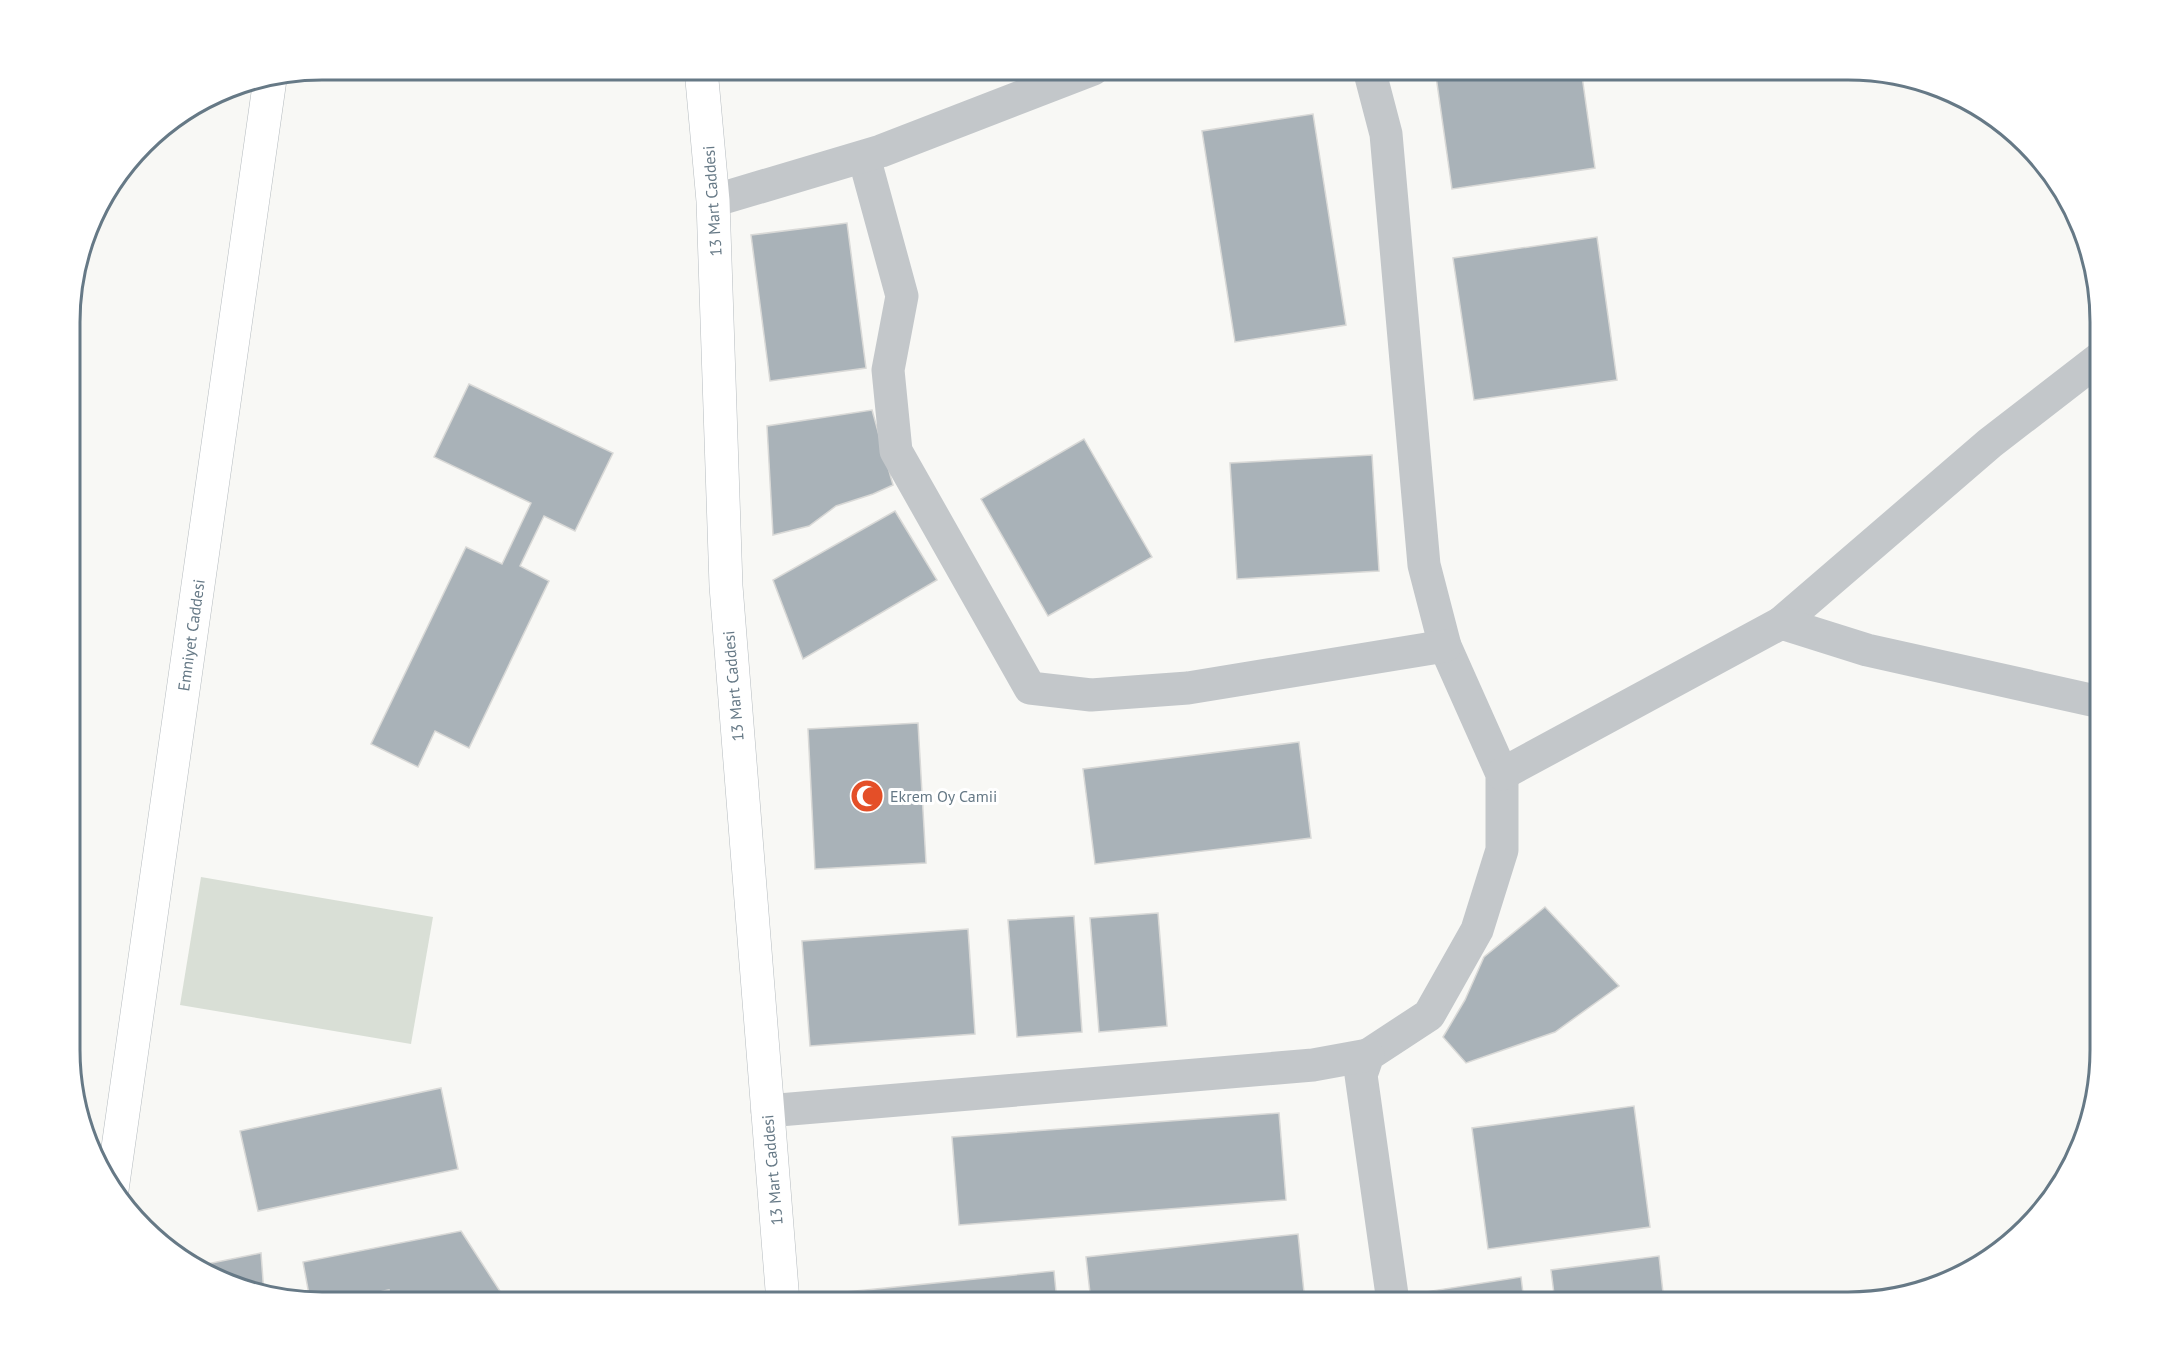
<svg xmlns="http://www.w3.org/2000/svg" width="2170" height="1371" font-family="'PT Sans',sans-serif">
<rect width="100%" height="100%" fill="#f8f8f5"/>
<path fill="#d9dfd6" d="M201,877L433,917L411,1044L180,1005Z"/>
<g fill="#a9b2b8" stroke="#d9d9d7" stroke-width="1.5">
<path d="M1435,69H1581L1595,168L1452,189Z"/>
<path d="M1811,69H1837L1812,74Z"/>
<path d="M1313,114L1346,325L1235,342L1202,131Z"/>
<path d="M847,223L866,368L770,381L751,235Z"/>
<path d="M1597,237L1617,380L1474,400L1453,258Z"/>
<path d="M469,384L613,453L575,531L544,516L520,566L549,581L469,748L435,731L418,767L371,744L466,547L502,564L531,503L434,457Z"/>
<path d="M872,410L893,485L873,494L836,506L809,526L773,535L767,426Z"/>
<path d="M1084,439L1152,557L1048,616L981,499Z"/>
<path d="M1372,455L1379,571L1237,579L1230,463Z"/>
<path d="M895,511L937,580L803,659L773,580Z"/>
<path d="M918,723L926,863L815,869L808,729Z"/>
<path d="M1299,742L1311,838L1095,864L1083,769Z"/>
<path d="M71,891L79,893L71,938Z"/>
<path d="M1545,907L1619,986L1555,1032L1466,1063L1443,1037L1465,1000L1484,957Z"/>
<path d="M1158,913L1167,1026L1099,1032L1090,918Z"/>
<path d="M1074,916L1082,1032L1017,1037L1008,920Z"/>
<path d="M968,929L975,1034L810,1046L802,941Z"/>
<path d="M441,1088L458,1169L258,1211L240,1131Z"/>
<path d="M1634,1106L1650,1227L1488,1249L1472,1128Z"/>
<path d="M1279,1113L1286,1200L959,1225L952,1137Z"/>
<path d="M461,1231L507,1302H391L389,1290L331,1302L310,1300L303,1262Z"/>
<path d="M1298,1234L1305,1302H1091L1086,1257Z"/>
<path d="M261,1253L264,1294L256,1293L197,1266Z"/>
<path d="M1659,1256L1664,1302H1555L1551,1270Z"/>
<path d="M1054,1271L1057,1302H847L846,1292Z"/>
<path d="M1521,1277L1524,1302H1427L1425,1292Z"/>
</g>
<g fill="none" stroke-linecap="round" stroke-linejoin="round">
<defs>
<g id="secondary">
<path d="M701,69L713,201L726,586L783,1302"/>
<path d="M112,1190L270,79"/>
</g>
</defs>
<use href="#secondary" stroke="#b5bbbf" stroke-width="34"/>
<g stroke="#c3c7ca" stroke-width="33">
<path d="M1369,69L1386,134L1424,565L1445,646L1502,774V850L1477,930L1429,1015L1368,1055L1361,1075L1393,1302"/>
<path d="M864,157L902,296L888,370L896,451L1030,688L1091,695L1188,688L1445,646"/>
<path d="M713,201L881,151L1093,69"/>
<path d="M1781,623L1990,443L2100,358"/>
<path d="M1502,774L1781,623L1867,650L2100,702"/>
<path d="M767,1111L1313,1065L1368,1055"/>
</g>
<use href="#secondary" stroke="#fff" stroke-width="33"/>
</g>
<defs>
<symbol id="mosque-disc" viewBox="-11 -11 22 22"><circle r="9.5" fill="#e44f28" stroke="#fff"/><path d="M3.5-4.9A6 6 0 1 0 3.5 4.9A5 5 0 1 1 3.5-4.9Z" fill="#fff"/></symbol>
</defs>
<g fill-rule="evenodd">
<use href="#mosque-disc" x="848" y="777" width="38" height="38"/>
</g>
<g text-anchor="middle" stroke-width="6" stroke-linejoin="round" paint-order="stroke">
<g font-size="16" fill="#667986" stroke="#fff">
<text transform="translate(712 201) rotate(-94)" y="6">13 Mart Caddesi</text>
<text transform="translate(191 635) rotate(-82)" y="6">Emniyet Caddesi</text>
<text transform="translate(733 686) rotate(-95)" y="6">13 Mart Caddesi</text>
<text transform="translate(772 1170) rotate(-95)" y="6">13 Mart Caddesi</text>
</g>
<g font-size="16" fill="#667986" stroke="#fff" text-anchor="start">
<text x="890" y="802">Ekrem Oy Camii</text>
</g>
</g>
<path d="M0 0H2170V1371H0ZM322 80H1848A242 242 0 0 1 2090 322V1050A242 242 0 0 1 1848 1292H322A242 242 0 0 1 80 1050V322A242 242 0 0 1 322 80Z" fill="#fff" fill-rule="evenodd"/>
<path fill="none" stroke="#667986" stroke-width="3" d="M322 80H1848A242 242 0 0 1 2090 322V1050A242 242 0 0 1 1848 1292H322A242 242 0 0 1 80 1050V322A242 242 0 0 1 322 80Z"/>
</svg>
